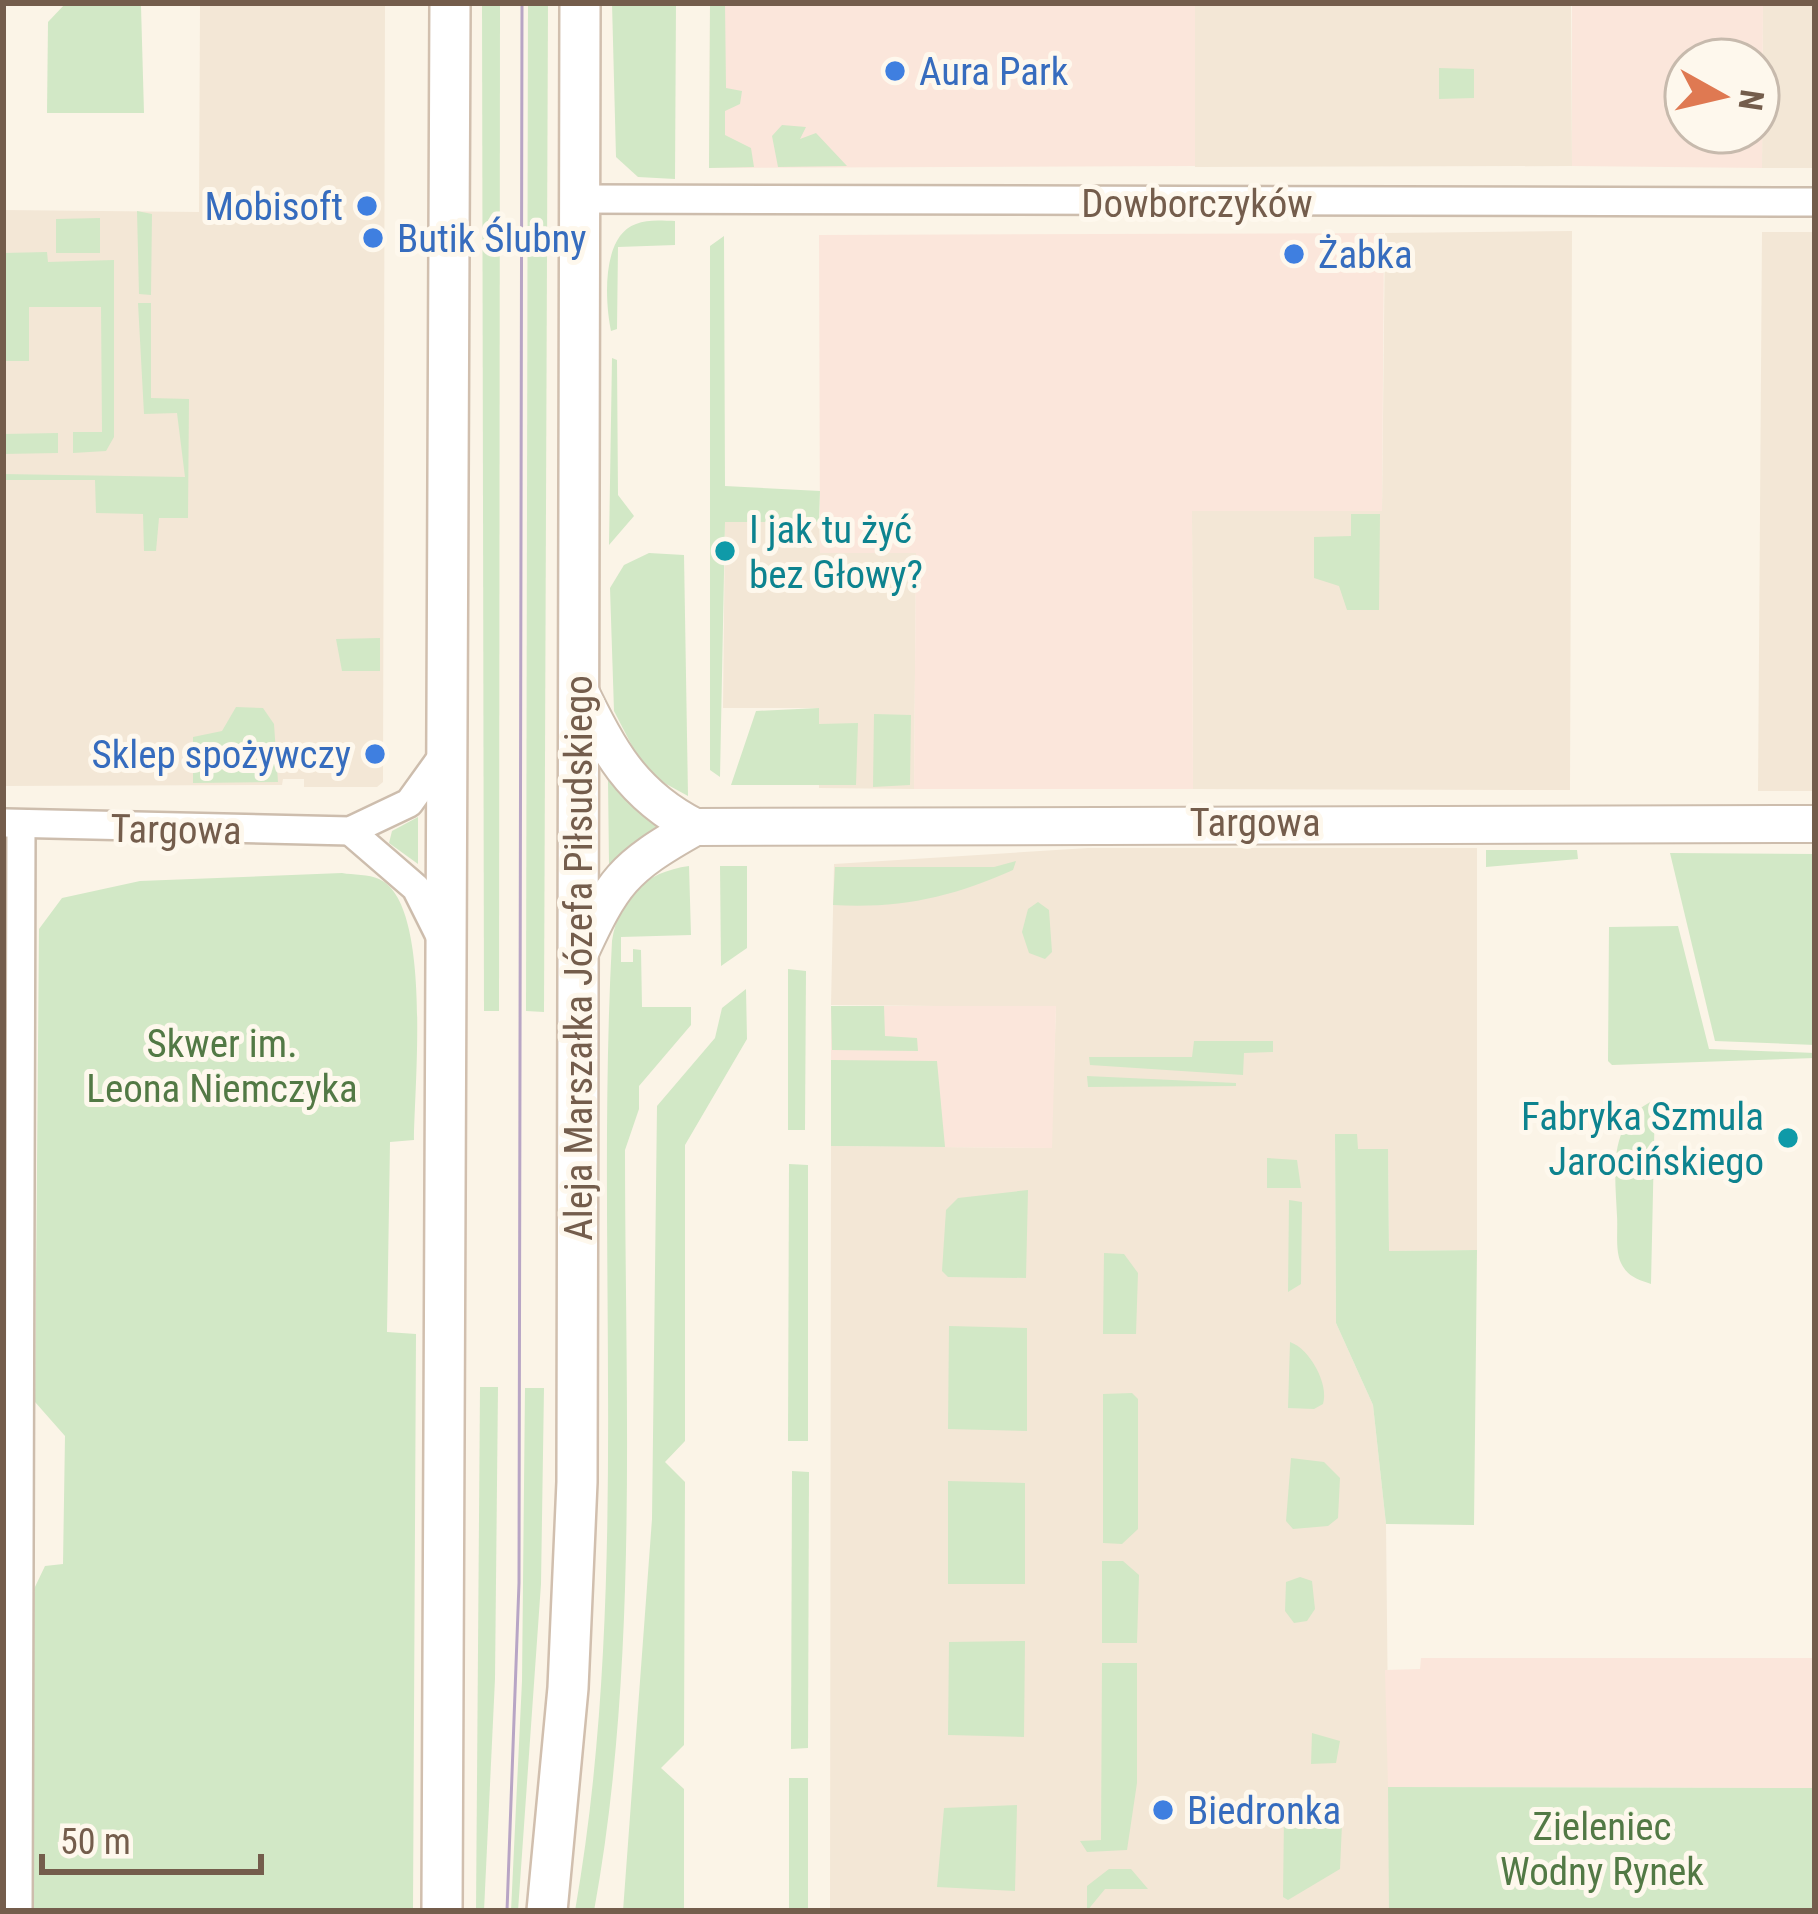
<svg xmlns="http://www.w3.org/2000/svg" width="1818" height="1914" font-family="'Roboto Condensed',sans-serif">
<rect width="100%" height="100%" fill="#fbf4e7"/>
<g fill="#f3e7d6">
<path d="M200,3H385L383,782L377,787H304V779H283L282,785L3,786V210L199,212Z"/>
<path d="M1194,3H1571L1572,166L1195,167Z"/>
<path d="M1763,3H1815V168H1762Z"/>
<path d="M1572,231L1570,790L1193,789L1192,511H1382L1385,233Z"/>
<path d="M1762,232H1815V791H1758Z"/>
<path d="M725,521L819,522L820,553L916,552L914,789L819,788L818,708H723Z"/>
<path d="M1088,848H1477V1250L1389,1251L1388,1150L1357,1149V1134L1335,1135L1336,1323L1373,1405L1386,1524L1390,1911H830L831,1146L1051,1148L1056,1007L831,1005L834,864Z"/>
</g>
<g fill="#fbe6db" fill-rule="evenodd">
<path d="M710,3H1195V166L709,168Z"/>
<path d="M1572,3H1763L1762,168L1572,166ZM1686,60H1758V132H1686Z"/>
<path d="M1384,233L1382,511H1192L1193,789H914L916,553H820L819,235Z"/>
<path d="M831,1006H1056L1052,1148L831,1146Z"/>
<path d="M1421,1658H1815V1788L1388,1787L1385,1670L1420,1669Z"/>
</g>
<g fill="#d2e8c6">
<path d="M66,3L141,6L144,113H47L48,22Z"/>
<path d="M482,3H500L499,1011H484Z"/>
<path d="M528,3H548L544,1012L526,1011Z"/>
<path d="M612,3H676L675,179L638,177L616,157Z"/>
<path d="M710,3H725L726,88L742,91L740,104L725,111V135L751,148L754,167L709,168Z"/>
<path d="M1439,68L1474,69V98L1439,99Z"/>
<path d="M782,125L806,127L800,139L816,133L847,166L778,167L772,136Z"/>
<path d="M137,211L152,214L151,295L139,294Z"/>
<path d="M100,218V253H56V219Z"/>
<path d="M675,221V245L618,247L617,329L611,331C605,302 601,236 636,224C648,219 663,221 675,221Z"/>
<path d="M724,236L725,486L820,491L819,522H725L720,777L710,770V246Z"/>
<path d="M47,252L48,262L114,260V437L106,451L73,453V432H102L101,307H29V361H3V253Z"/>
<path d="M138,303H151V398L189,399L188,518H159L156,551H144L143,514L96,513L95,480H3V474L185,477L177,413L144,414Z"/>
<path d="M612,358L617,360L618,495L634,516L609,545Z"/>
<path d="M58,433V453L3,454V434Z"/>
<path d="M1351,514H1380L1379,610H1347L1339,586L1314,578V537L1351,536Z"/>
<path d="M649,553L684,555L688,796L646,773L614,711L610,588L624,565Z"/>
<path d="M380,638V671H342L336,639Z"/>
<path d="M236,707L263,708L274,724L278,782L193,783V737L222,731Z"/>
<path d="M819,708V724L858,723L856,785H731L756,711Z"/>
<path d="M874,714L911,715L910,785L873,787Z"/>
<path d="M608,780L639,809L679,825L609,864Z"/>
<path d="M418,817V864L389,843L392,831Z"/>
<path d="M1486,850H1577L1578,859L1486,867Z"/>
<path d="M1670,853L1815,854V1045L1715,1041Z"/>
<path d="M1016,861L1013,870C953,897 900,909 833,905L835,867H994Z"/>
<path d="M689,866L691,935L621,937V962H633V949L641,950L642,1007H691V1025L639,1086V1109L625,1150C625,1399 639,1665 594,1911H575C631,1591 595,1261 612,941C619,897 645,872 689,866Z"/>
<path d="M720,866H747V948L721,966Z"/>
<path d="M342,873C353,875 369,874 379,879C433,903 414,1087 414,1140L390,1142L387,1332L416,1334L413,1911H34V1589L45,1566L63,1564L65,1436L35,1402L39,929L62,898L140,881Z"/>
<path d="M1038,902L1049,910L1052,952L1045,959L1029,953L1022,932L1028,909Z"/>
<path d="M1678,926L1709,1049L1815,1053V1058L1612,1065L1608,1061L1609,927Z"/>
<path d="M788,969L806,971L805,1130H788Z"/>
<path d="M746,989L747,1039L685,1145V1441L665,1462L685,1482L684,1745L661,1768L684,1789V1911H623L652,1519L657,1106L715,1038L722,1008Z"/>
<path d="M831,1006H884L885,1036L917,1038L918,1051L832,1050Z"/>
<path d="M1194,1041H1273V1052L1244,1053L1243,1075L1090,1065L1089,1057H1192Z"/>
<path d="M831,1060L937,1061L945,1147L831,1146Z"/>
<path d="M1087,1076L1236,1083V1086L1088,1087Z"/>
<path d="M1655,1100L1651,1284C1637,1279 1628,1277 1621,1263C1615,1250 1618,1230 1617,1216C1615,1172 1607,1120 1655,1100Z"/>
<path d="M1335,1134H1357L1358,1149H1388L1389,1251L1477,1250L1474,1525L1386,1524L1373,1405L1336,1323Z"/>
<path d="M1267,1158L1297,1160L1301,1188H1267Z"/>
<path d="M789,1164L808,1165V1441H788Z"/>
<path d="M1028,1190L1026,1278L948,1277L942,1271L946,1210L958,1198Z"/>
<path d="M1289,1200L1302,1202L1301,1284L1288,1292Z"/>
<path d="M1104,1253L1124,1254L1138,1273L1136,1334H1103Z"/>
<path d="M949,1326L1027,1328V1431L948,1429Z"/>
<path d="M1290,1342C1310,1349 1329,1384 1323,1404L1314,1409L1288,1408Z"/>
<path d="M480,1387H498L495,1679L484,1911H476Z"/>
<path d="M525,1388H544L541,1584L518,1911H511L522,1681Z"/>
<path d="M1132,1393L1138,1399V1529L1122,1544L1103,1543V1394Z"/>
<path d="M1291,1458L1324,1462L1340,1478L1338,1518L1328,1526L1293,1529L1286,1521Z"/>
<path d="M792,1471L809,1472L808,1748L791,1749Z"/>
<path d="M948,1481L1025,1483V1584H948Z"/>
<path d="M1102,1561H1123L1139,1575L1137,1643H1102Z"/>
<path d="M1300,1577L1312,1581L1315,1609L1307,1621L1294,1623L1285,1611L1286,1582Z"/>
<path d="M1025,1641L1024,1737L948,1735L949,1642Z"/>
<path d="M1102,1663H1137V1783L1127,1850L1087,1852L1080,1841L1101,1840Z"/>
<path d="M1312,1733L1340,1741L1336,1763L1311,1764Z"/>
<rect x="789" y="1778" width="19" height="133"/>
<path d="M1388,1787L1815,1788V1911H1389Z"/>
<path d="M1017,1805L1015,1891L937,1887L944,1808Z"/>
<path d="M1333,1814L1342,1824L1340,1869L1288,1900L1283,1897L1284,1815Z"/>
<path d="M1109,1869H1131L1148,1889H1105L1087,1911V1886Z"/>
</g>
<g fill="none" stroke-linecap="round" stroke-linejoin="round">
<defs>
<g id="minor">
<path d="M579,199L1815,202"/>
<path d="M6,823L350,831L409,803L445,753"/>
<path d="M350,831L416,888L442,940"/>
<path d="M18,1911L21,824"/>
</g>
<g id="tertiary">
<path d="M578,687C607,749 632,795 695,827L1815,824"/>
<path d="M578,957C613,881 622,868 695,827"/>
</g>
<g id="secondary">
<path d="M442,1911L450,3"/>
<path d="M547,1911L568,1688L577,1482L580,3"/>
</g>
</defs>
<use href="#minor" stroke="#cdbdad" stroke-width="32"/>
<use href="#tertiary" stroke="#cdbdad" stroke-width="40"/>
<use href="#secondary" stroke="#d1bfae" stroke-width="44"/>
<use href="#minor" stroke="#fff" stroke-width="27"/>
<use href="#tertiary" stroke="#fff" stroke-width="36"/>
<use href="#secondary" stroke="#fff" stroke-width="39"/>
<path stroke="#b8a5c5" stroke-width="3" d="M507,1911L519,1583L522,3"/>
</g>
<g fill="#3f7fe0" stroke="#fef8ed" stroke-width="4.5">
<circle cx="895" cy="71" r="12"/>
<circle cx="367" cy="206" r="12"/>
<circle cx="373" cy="238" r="12"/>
<circle cx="1294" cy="254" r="12"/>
<circle cx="375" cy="754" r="12"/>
<circle cx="1163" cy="1810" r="12"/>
</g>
<g fill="#0f9aa8" stroke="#fef8ed" stroke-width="4.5">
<circle cx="725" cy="551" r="12"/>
<circle cx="1788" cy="1138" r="12"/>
</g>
<g text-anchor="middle" stroke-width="10" stroke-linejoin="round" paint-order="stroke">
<g font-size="39" fill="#366cbe" stroke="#fef8ed" text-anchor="start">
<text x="919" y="85">Aura Park</text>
<text x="343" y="220" text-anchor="end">Mobisoft</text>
<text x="397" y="252">Butik Ślubny</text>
<text x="1318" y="268">Żabka</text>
<text x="351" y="768" text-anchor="end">Sklep spożywczy</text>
<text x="1187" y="1824">Biedronka</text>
</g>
<g font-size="39" fill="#745d4c" stroke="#fef8ed">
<text x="1197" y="217">Dowborczyków</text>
<text x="1255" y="836">Targowa</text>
<text transform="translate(176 829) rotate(1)" y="14">Targowa</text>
<text transform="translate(578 958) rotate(-90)" y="14">Aleja Marszałka Józefa Piłsudskiego</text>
</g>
<g font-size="39" fill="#0d838f" stroke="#fef8ed" text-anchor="start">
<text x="749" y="543">I jak tu żyć<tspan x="749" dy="45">bez Głowy?</tspan></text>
<text x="1764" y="1130" text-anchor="end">Fabryka Szmula<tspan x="1764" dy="45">Jarocińskiego</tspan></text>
</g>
<g font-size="39" fill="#527945" stroke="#fef8ed">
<text x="222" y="1057">Skwer im.<tspan x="222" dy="45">Leona Niemczyka</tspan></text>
<text x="1602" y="1840">Zieleniec<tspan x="1602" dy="45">Wodny Rynek</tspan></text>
</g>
</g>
<rect width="1818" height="1914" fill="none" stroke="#745d4c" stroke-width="12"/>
<g transform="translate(1722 96) rotate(98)"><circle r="57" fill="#fef8ed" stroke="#c7baad" stroke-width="3"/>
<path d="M0-9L21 45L0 30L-21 45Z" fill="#df7952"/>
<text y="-18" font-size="33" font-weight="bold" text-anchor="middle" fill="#745d4c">N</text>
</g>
<path d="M42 1854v18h219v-18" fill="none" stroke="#745d4c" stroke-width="6"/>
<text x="60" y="1854" font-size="36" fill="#745d4c" stroke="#fef8ed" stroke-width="9" paint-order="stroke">50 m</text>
</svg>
